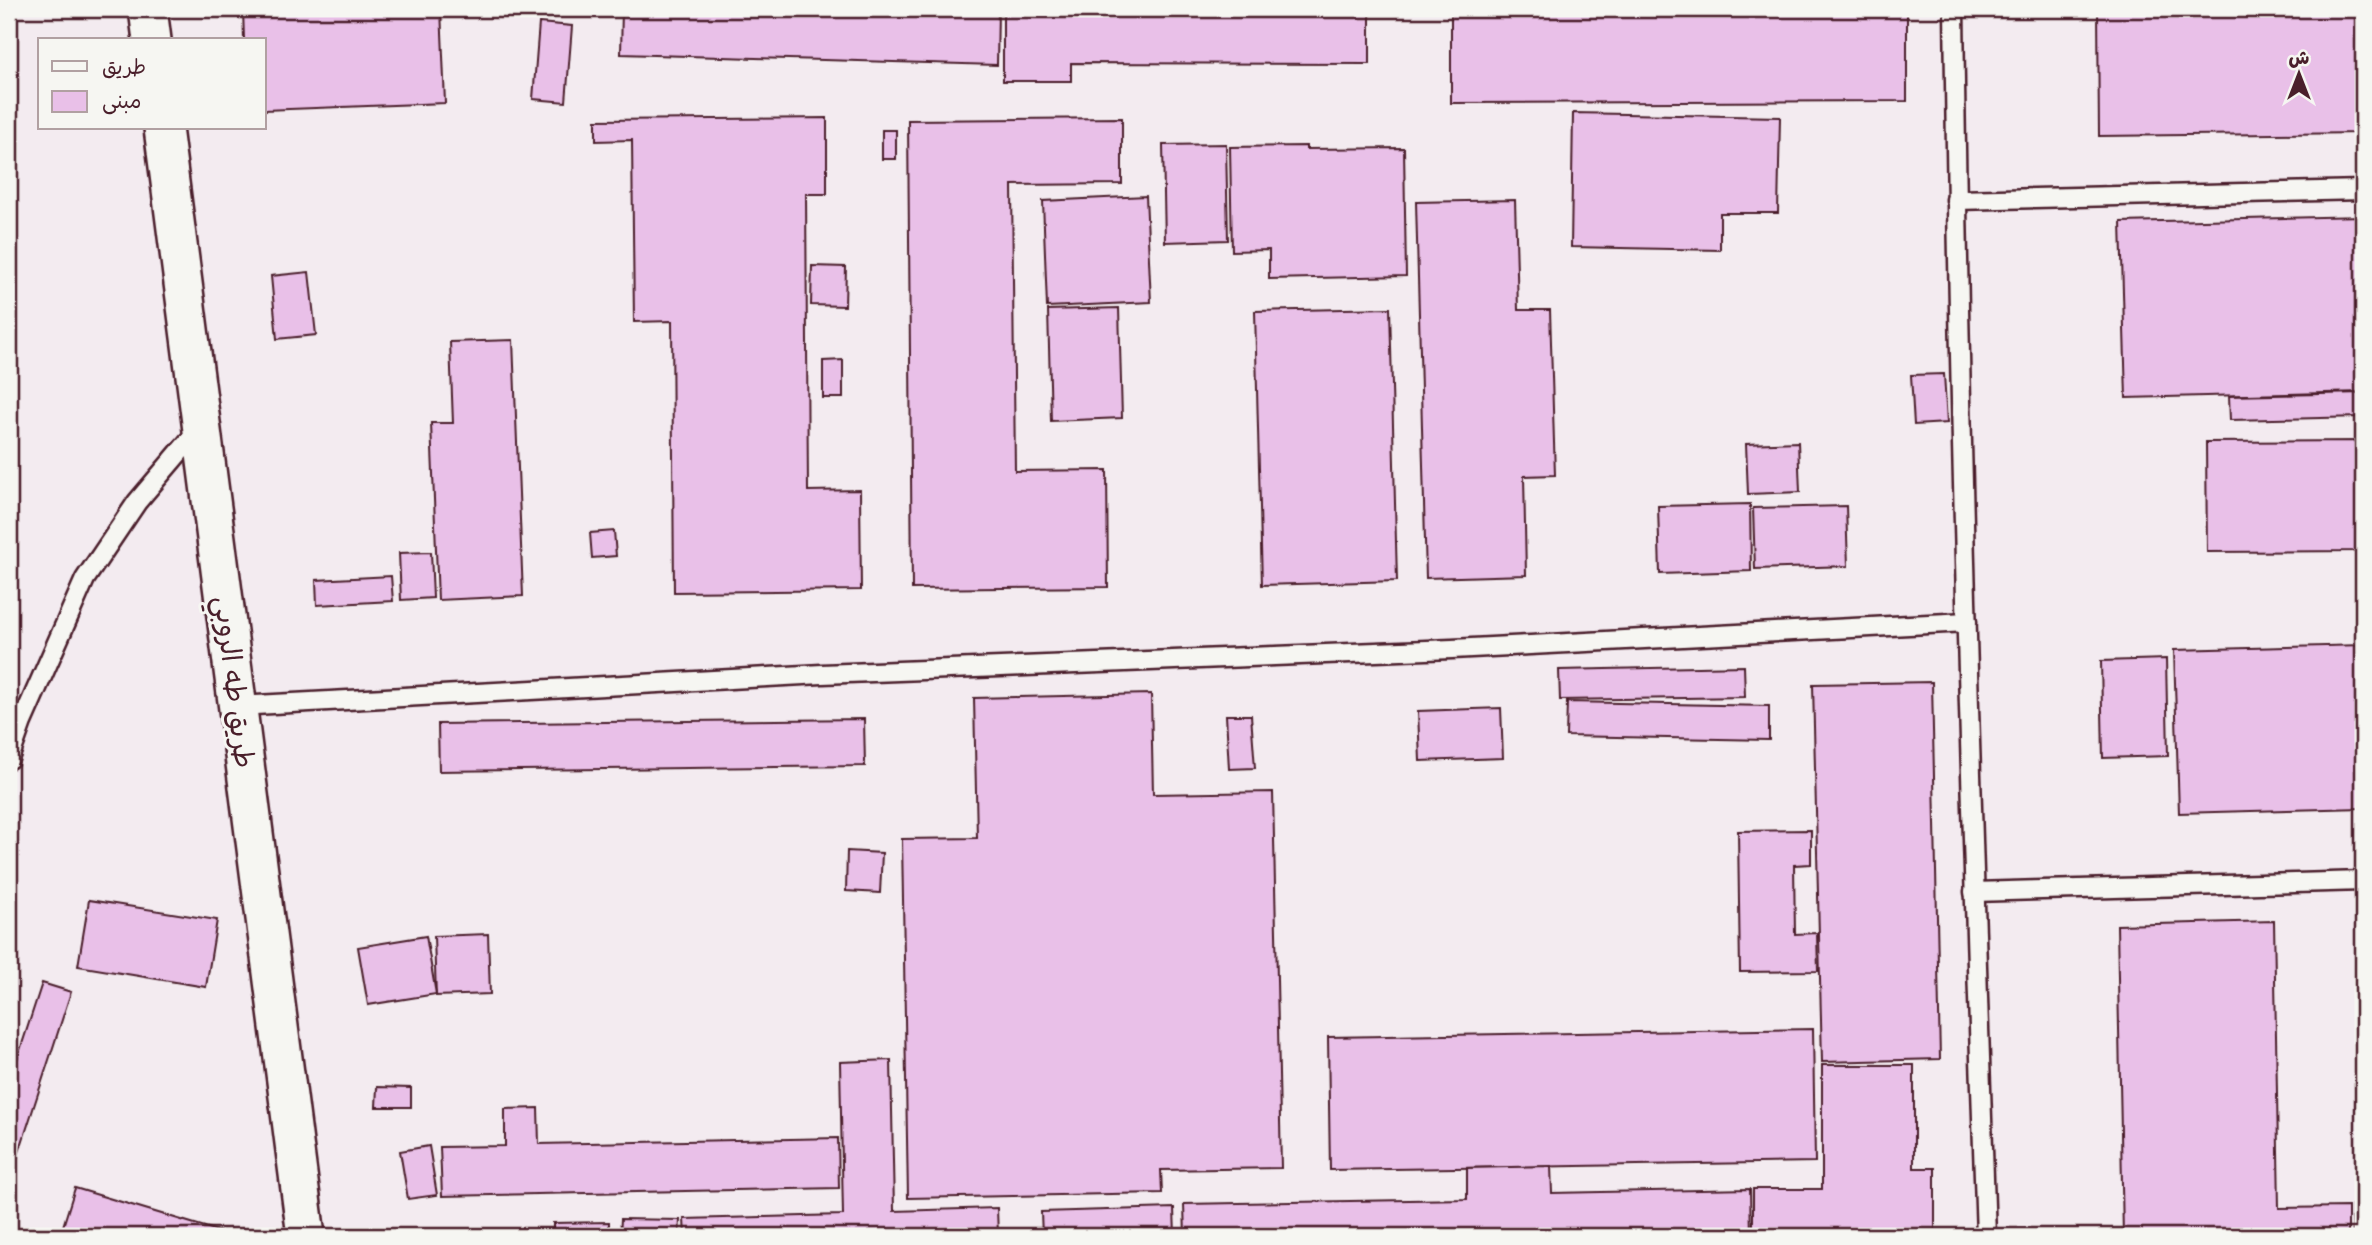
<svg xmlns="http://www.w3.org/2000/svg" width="2372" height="1245" font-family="Mynerve,'Playpen Sans Arabic',sans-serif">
<rect width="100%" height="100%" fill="#f3ebf0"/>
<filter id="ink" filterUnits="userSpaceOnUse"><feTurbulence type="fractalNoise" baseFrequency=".0143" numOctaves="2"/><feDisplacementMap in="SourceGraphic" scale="14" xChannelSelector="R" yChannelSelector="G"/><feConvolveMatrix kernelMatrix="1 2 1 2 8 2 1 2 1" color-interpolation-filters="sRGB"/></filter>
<g filter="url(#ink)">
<g fill="#e9c0e8" stroke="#4a1f2b" stroke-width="2">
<path d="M243,9H441L445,103L264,110V40H244Z"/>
<path d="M622,9H998L997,65L621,54Z"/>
<path d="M1003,9H1370V64L1071,63V81H1003Z"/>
<path d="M1451,9H1907V101L1451,103Z"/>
<path d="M2098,9H2363V133L2099,136Z"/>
<path d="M539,23L572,26L566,102L533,99Z"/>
<path d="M1573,113L1780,117L1778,213H1720V250L1571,247Z"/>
<path d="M827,118V194H806L808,491L860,490L861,590L674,592L672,321L634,322L632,140L596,141V120Z"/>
<path d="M1122,118V184L1012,185L1015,471L1107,470L1108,587L912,589L908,120Z"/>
<rect x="882" y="130" width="14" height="29"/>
<path d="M1226,144L1228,240L1165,242L1163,145Z"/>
<path d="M1306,146V149L1404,148L1406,276L1269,279V250L1232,251L1230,147Z"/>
<path d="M1146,196L1151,302L1047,307L1043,201Z"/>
<path d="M1515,200L1518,310H1550L1555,475L1524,476L1526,575L1426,578L1416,202Z"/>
<path d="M2363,216V392L2126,398L2121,222Z"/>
<path d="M812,266L846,267L845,306L811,305Z"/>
<path d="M309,272L316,335L277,339L271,276Z"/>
<path d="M1119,308L1122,418L1051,421L1048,310Z"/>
<path d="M1390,308L1397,581L1262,585L1255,311Z"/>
<path d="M513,340L523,596L438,600L431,423H453L450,342Z"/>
<path d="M843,360V398H823V361Z"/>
<path d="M1944,374L1947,423L1914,425L1911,375Z"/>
<path d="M2363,393V417L2230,420L2229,396Z"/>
<path d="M2363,441V551L2207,552L2206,442Z"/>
<path d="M1798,442L1800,492L1748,494L1746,444Z"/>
<path d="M1750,504L1751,571L1660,574L1658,506Z"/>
<path d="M1846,506L1848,566L1755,569L1753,508Z"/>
<path d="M614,531L616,556L592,558L590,533Z"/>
<path d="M431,552L433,598L401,600L399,553Z"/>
<path d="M391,576L393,601L317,605L316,580Z"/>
<path d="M2363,645V808L2179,813L2174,650Z"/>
<path d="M2166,659L2168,756L2103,758L2101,661Z"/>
<path d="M1744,666L1745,697L1560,700L1559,670Z"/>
<path d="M1932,682L1940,1059L1822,1062L1813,684Z"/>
<path d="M1151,694L1153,794L1273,792L1281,1168L1161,1170L1162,1193L908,1198L902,839L977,838L974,698Z"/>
<path d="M1567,702L1769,706V740L1566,736Z"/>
<path d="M1501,708L1503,758L1420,761L1418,711Z"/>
<path d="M1226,715H1251L1255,768L1229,769Z"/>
<path d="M864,719L865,766L439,771L438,724Z"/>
<path d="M1811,830V864L1794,865L1795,934L1817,933L1818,971L1740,972L1738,831Z"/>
<path d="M847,851L882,853L880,893L846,891Z"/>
<path d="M89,900L217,920L206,987L78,966Z"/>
<path d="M2274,921L2279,1208L2348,1207V1236H2123L2117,925Z"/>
<path d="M488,934L490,994L436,996L434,936Z"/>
<path d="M426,936L436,994L368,1005L358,947Z"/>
<path d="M42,983L71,992L11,1177H9V1084Z"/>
<path d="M1813,1029L1815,1162L1330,1170L1328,1037Z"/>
<path d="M891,1060L894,1211L997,1208L998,1236H685L684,1219L843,1215L840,1062Z"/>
<path d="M1822,1065H1914V1168H1935V1236H1753V1189H1822Z"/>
<path d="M377,1087L411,1088V1107H376Z"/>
<path d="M538,1108L539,1144L838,1138L839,1188L442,1196L440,1147L505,1146V1109Z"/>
<path d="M429,1146L437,1195L408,1199L400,1151Z"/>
<path d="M1551,1166L1552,1193L1750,1189L1751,1236H1185L1184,1204L1467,1199V1168Z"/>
<path d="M75,1188L235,1236H60Z"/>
<path d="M2352,1205H2363V1236H2353Z"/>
<path d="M1174,1208L1175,1236H1042L1041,1212Z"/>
<path d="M621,1219L680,1220L679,1236H620Z"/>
<path d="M609,1222V1236H553V1223Z"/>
</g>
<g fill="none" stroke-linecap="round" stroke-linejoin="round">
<defs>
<g id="lane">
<path d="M1954,9C1959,418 1972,827 1986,1236"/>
<path d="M1956,200L2363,190"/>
<path d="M238,706L822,674L1452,649L1967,622"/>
<path d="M9,759L22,722L85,579L137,502L199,429"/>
<path d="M1974,892L2363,881"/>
</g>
<g id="street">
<path d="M148,9L152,40"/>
<path d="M163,128L306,1236"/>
</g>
</defs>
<use href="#lane" stroke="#4a1f2b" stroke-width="23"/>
<use href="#street" stroke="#4a1f2b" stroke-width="42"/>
<use href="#lane" stroke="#f6f6f2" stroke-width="18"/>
<use href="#street" stroke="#f6f6f2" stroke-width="37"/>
</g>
</g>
<g text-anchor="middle" stroke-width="6" stroke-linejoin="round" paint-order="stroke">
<g font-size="28" fill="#4a1f2b" stroke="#f6f6f2">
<text transform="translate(235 682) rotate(83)" y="10">طريق طه الروبي</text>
</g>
</g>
<rect width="2372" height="1245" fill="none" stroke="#f6f6f2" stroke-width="35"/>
<rect x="18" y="18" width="2337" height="1210" fill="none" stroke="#4a1f2b" stroke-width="2.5" filter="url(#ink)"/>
<rect x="38" y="38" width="228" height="91" fill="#f6f6f2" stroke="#b1a0a2" stroke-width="2"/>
<rect x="52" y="61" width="35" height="10" fill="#f6f6f2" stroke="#b1a0a2" stroke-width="2"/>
<text x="102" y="74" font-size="21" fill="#4a1f2b">طريق</text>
<rect x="52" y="91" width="35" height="21" fill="#e9c0e8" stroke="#b1a0a2" stroke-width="2"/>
<text x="102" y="108" font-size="21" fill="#4a1f2b">مبنى</text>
<g transform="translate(2299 74)" stroke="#f6f6f2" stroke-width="5" paint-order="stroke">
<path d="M0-5L12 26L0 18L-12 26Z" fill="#4a1f2b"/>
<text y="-10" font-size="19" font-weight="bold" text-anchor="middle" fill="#4a1f2b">ش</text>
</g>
</svg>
